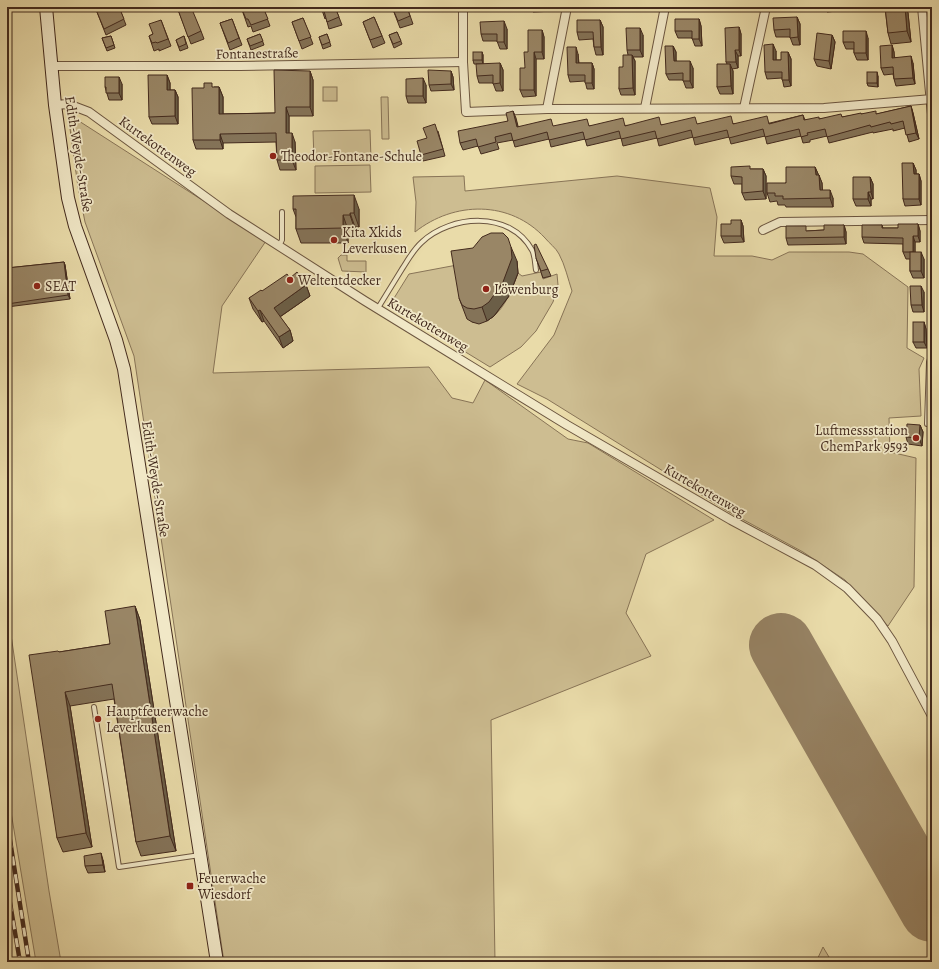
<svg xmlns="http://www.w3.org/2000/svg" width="939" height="969" font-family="Alegreya,serif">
<rect width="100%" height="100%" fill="#e9dba9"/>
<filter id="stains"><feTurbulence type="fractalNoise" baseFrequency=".005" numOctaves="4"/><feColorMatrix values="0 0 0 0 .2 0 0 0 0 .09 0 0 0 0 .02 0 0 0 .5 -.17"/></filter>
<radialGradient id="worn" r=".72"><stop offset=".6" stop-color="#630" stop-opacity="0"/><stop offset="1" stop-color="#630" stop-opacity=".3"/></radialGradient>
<g fill="#cdbd91" stroke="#887457">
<rect x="323" y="87" width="14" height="14"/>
<path d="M381,97H388L389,139H382Z"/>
<path d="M68,114L266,241L222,306L213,373L429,367L452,398L473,403L485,380L568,439L588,443L714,520L646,554L626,613L651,656L491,720L495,962H224L134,356L85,222L78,187Z"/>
<path d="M370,130L371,159L314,160L313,131Z"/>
<path d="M370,165L371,192L315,193V166Z"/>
<path d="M464,176L465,191L617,176L710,188L717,217L714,256H752L772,260L789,252H849L863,254L908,287L907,348L924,358L919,369L921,416L889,418L890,452L916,458L914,587L888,626L845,580L803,552L729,512L547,399L517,384L554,335L572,291C568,279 565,265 559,254C556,248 549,243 545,238C510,200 454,201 415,232L416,202L413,177Z"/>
<path d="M341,255H347V261H366V272L342,271L338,258Z"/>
<path d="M457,265L472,322C498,327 511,293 518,273L522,276L541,272L543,279L557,274L558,285L553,302L536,331L521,347L490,367L392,307L391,303L409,274Z"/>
<path d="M7,608L49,891L61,962H36L7,788Z"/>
<path d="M823,947L832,962H816Z"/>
</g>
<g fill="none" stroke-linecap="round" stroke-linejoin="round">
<path stroke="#968263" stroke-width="64" d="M781,645L932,910"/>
<defs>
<g id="lane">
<path d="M279,246L282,240V212"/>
<path d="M378,308C386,295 394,282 402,269C408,260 413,250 422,242C451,215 510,210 532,250C535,255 535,264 536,270"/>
<path d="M927,424L929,362L932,352"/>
<path d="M94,707L119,867L200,855"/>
</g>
<g id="street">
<path d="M463,7V62L466,112L547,109L824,108L932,99"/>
<path d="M922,7L932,114"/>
<path d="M51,66H240L463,62"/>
<path d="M55,105L68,104L89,112L229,214L365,301L567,425L731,520L815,565L847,588L877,619L892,641L932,716"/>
<path d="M645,108L665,7"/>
<path d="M744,108L766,7"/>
<path d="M547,109L567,7"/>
<path d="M763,230L780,222L932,220"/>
</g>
<path id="secondary" d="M46,7L55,105L68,198L75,226L116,340L124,369L217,962"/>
</defs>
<use href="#lane" stroke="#6c5640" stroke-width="6"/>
<use href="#street" stroke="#6c5640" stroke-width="10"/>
<use href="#secondary" stroke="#432a1d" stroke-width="14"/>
<use href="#lane" stroke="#f1e8c7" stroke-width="4"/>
<use href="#street" stroke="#f1e8c7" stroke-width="8"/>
<use href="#secondary" stroke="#f1e8c7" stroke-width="12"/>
<defs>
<g id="rail">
<path d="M7,821L29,962"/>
<path d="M7,885L20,962"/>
<path d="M7,946L10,962"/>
</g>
</defs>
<use href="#rail" stroke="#432a1d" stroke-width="4.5"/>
<use href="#rail" stroke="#f1e8c7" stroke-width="3" stroke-dasharray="9" stroke-linecap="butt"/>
</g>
<g fill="#847358" stroke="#432a1d">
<path d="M95,7H119L126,25L106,35Z"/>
<path d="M177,7L201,31L204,39L191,44Z"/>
<path d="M241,7H263L270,26L253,32L251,26L248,27Z"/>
<path d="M321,7H335L342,25L329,29L326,18L325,19Z"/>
<path d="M392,7H407L413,24L400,28Z"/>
<path d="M531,7H555V11L533,12Z"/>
<path d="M579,7H594V11H581Z"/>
<path d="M630,7H653V10H631Z"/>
<path d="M729,7H752V8L730,9Z"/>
<path d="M825,7H872H868V8L827,12Z"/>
<path d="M885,7H906L908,13L911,42L891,44L888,33Z"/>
<path d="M374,17L385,43L373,48L363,22Z"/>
<path d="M797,17L800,24V45H793L790,37H776L774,30Z"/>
<path d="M303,18L313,44L302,49L292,22Z"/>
<path d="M232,19L242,45L230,50L220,23Z"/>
<path d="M699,19L701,26L702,46H695L692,38H678L675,31Z"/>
<path d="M161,20L171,46L159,51V49L154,51L149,36L153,34Z"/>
<path d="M600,20L603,27V55H596L594,47L593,39L579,40L577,32Z"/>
<path d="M739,27L741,34V56H738V68L732,69L733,71V94H720L717,87L727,64L726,62Z"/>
<path d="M507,29V49H500L497,41H483L481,34Z"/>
<path d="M542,30L544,37V59H536V96L523,97L520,90L525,68Z"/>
<path d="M397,32L402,44L394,48L389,35Z"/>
<path d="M260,34L264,45L251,50L247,39Z"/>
<path d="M327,34L331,46L323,49L319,37Z"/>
<path d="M643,35V57H633L635,61V95H621L619,89L623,67L628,55L627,50Z"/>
<path d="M832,35L835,42L831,69L817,66L814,59Z"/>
<path d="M111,36L115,48L107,51L102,38Z"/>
<path d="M184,36L188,48L180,51L176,40Z"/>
<path d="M868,38V60H857L854,53V49H846L843,42Z"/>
<path d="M892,45L894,52V57L913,63L915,84L896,86L894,79L893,74L884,75L881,68Z"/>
<path d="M673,46L676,52V61L693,68V88H686L683,80H669L666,74Z"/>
<path d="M776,51V60H781L788,52L791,59V86L784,87L782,78L767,79L765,72Z"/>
<path d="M482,52L483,55V64H474L473,60Z"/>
<path d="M578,54L579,63H592L594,69V89H587L585,81L570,82L568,75Z"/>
<path d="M500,63L503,70V91H496L493,83H479L477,76Z"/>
<path d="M310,71L313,80V116H289V133L295,142L296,170H280L277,160L276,142L223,143V149H196L193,140L214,87H219L223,97V114L275,113Z"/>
<path d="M451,71L453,77L454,90L431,91L429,85Z"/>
<path d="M167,75L170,83V90H175L178,97V124H152L149,117Z"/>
<path d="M878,76V87L868,86L867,83Z"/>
<path d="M122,84V100H109L105,87Z"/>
<path d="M426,85V103H408L406,96Z"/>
<path d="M911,106L913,113L919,139L909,142L905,128L893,131V129L873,133V132L829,143L827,136L810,140V142L803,143L801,136L767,144L765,136L731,144L729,137L695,145L693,137L659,146L657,138L623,146L621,138L587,146L585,139L551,147L549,139L515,147L513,140L497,143L499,149L481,154L478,146L463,150L460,143L508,121L513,111L518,127L590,126L770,123L803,115L805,120L842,117L861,114H877Z"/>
<path d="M7,116L9,122L11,136L7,137Z"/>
<path d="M438,131L445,156L423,161L421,155L427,138Z"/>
<path d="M913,163L916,170V174H919L921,181V205L905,206L903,199Z"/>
<path d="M815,167L822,183V190L833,198V207H786L785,205H778L777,201L770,202L767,193Z"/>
<path d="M751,169H763L766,176V199L745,200L742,193V184H734L731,176Z"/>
<path d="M870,177L873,184V199H871V206H856L853,199Z"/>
<path d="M293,209H359V227H355V230H348V243H301L296,229V217Z"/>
<path d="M741,220L743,226L744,242L724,243L721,236L731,224Z"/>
<path d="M918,224L920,231V242H915V252L924,259V278H913L910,271V259H906L903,252V244L864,243L862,237L882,225L883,228H898Z"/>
<path d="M844,225L846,232V244L788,245L786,238L807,231L824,230Z"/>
<path d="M536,258L548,269L551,276L543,278Z"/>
<path d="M517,261L518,273L509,296L494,316L487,321L479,324L472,322L467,319L459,298Z"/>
<path d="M64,262L65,265L70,299L7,307V268Z"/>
<path d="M290,278L306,285L310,296L280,317L290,330L293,341L283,348L264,321L262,322L253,309L249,298Z"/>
<path d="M924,292V312H913L911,305Z"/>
<path d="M924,322L926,329L927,348H916L913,342Z"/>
<path d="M920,425L923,432L922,446L908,444L906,437Z"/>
<path d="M135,606L140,620L176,851L141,856L136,842L114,699L70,706L92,847L63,852L57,838L59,652L110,644Z"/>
<path d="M103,860L105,872L88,873L85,866Z"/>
</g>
<g fill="#6b5e47" stroke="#432a1d">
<path d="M905,7H906L908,13L911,42L907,31Z"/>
<path d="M797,17L800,24V45L798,37Z"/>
<path d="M699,19L701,26L702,46L699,39Z"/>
<path d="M600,20L603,27V55L601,47Z"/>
<path d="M504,21L507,29V49L504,42Z"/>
<path d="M739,27L741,34V56L739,50Z"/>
<path d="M640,28L643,35V57L640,50Z"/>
<path d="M542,30L544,37V59L542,52Z"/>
<path d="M866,31L868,38V60L866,53Z"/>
<path d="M832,35L835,42L831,69L829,61Z"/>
<path d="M773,44L776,51V67L773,60Z"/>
<path d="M892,45L894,52L895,64L892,58Z"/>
<path d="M673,46L676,52V68L674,61Z"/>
<path d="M576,47L578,54L579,69L576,63Z"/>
<path d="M735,50L738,56V68L736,62Z"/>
<path d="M482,52L483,55V64L482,60Z"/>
<path d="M534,52L536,59V96L534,90Z"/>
<path d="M788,52L791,59V86L789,80Z"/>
<path d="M632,55L635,61V95L633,88Z"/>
<path d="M911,56L913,63L915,84L913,78Z"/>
<path d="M690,61L693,68V88L690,81Z"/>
<path d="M500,63L503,70V91L500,83Z"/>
<path d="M592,63L594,69V89L592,83Z"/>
<path d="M730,64L733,71V94L731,86Z"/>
<path d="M310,71L313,80V116L310,107Z"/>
<path d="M451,71L453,77L454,90L451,84Z"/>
<path d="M877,72L878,76V87L877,83Z"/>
<path d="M167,75L170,83V98L167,90Z"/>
<path d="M119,77L122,84V100L119,93Z"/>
<path d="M423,78L426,85V103L423,96Z"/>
<path d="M219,87L223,97V123L219,114Z"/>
<path d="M175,90L178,97V124L175,116Z"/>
<path d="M911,106L913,113L919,139L916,133Z"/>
<path d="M286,107L289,116V142L286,133Z"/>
<path d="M513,111L516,118L520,134L517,127Z"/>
<path d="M7,116L9,122L11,136L9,131Z"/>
<path d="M292,133L295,142L296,170L292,160Z"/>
<path d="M220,134L223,143V149L220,140Z"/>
<path d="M913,163L916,170V181L914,174Z"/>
<path d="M815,167L819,176L816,175Z"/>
<path d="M763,169L766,176V199L763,191Z"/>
<path d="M919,174L921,181V205L919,199Z"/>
<path d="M819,175L822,183L823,198L820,190Z"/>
<path d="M870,177L873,184V199L871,192Z"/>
<path d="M830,190L833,198V207L830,198Z"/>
<path d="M868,192L871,199V206L868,199Z"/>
<path d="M354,195L359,209V227L354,213Z"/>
<path d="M350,213L355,227V230L350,215Z"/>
<path d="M343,215L348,230V243L343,228Z"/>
<path d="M741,220L743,226L744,242L741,236Z"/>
<path d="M918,224L920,231V242L918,236Z"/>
<path d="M844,225L846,232V244L844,237Z"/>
<path d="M913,236L915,242V259L913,252Z"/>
<path d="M511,247L517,261L518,273L509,296L494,316L487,321L482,307Z"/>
<path d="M921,252L924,259V278L921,271Z"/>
<path d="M64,262L65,265L70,299L68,295Z"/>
<path d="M306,285L310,296L278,318L274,308Z"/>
<path d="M921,286L924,292V312L922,305Z"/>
<path d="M260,310L264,321L262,322L258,311Z"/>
<path d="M924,322L926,329L927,348L924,342Z"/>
<path d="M290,330L293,341L283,348L279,337Z"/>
<path d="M920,425L923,432L922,446L919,438Z"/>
<path d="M135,606L140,620L176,851L170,836Z"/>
<path d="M65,692L70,706L92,847L86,833Z"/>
<path d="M101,853L103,860L105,872L103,865Z"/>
</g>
<g fill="#998666" stroke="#432a1d">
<path d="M95,7H119L124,19L104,29Z"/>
<path d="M177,7H191L201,31L188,37Z"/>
<path d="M241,7H263L268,19L251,25L248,19H246Z"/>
<path d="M321,7H335L339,17L327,22L324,11H322Z"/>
<path d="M392,7H407L410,16L398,21Z"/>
<path d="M885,7H905L907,31L888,33Z"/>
<path d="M374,17L382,36L370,40L363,22Z"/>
<path d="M797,17L798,37L790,38V29L774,30L773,18Z"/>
<path d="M303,18L311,37L299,41L292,22Z"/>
<path d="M232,19L239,38L228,43L220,23Z"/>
<path d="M675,19H699V39H692V31H675Z"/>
<path d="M161,20L168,39L157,43L156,42L152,43L149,36L153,34L149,24Z"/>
<path d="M577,20H600L601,47H594L593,32H577Z"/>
<path d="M504,21V42H497V34H481L480,22Z"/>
<path d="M739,27V50H735L736,62H726L725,28Z"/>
<path d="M626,28H640V50H627Z"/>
<path d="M528,30H542V52H534V90H520V68H525L524,52H528Z"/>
<path d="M843,31H866V53H854V42H843Z"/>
<path d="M397,32L401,41L393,44L389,35Z"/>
<path d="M817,33L832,35L829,61L814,59Z"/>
<path d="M260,34L263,41L250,46L247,39Z"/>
<path d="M327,34L330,42L322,45L319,37Z"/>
<path d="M111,36L114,45L106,48L102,38Z"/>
<path d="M184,36L186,44L179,47L176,40Z"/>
<path d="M773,44V60H781V52H788L789,80H782V72H765L764,45Z"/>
<path d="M892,45V58L911,56L913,78L894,79L893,67L881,68L880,46Z"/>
<path d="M665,46H673L674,61H690V81H683V73L666,74Z"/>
<path d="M567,47H576V63H592V83H585V75H568Z"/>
<rect x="473" y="52" width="9" height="8"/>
<path d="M623,55H632L633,88L619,89V67H623Z"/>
<path d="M500,63V83L493,84V75L477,76L476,64Z"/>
<path d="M717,64H730L731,86L717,87Z"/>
<path d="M274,70L310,71V107H286V133H292V160H277L276,133L220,134V140H193L192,88H204V83H212V87H219V114L275,113Z"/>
<path d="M428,70L451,71V84L429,85Z"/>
<rect x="867" y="72" width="10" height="11"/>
<path d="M148,75H167V90H175V116L149,117Z"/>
<path d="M105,77H119V93H106V87H105Z"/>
<path d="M423,78V96H406V79Z"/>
<path d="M911,106L916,133L906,135L903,121L891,124L890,122L871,127L870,125L827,137L825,129L807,133L808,135L801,137L799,129L765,137L763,129L729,138L727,130L693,138L691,130L657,139L655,131L621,139L619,131L585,140L583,132L549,140L547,132L513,141L511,133L495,137L496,142L478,147L476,139L460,143L458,131L508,121L506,113L513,111L517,127L551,119L553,126L587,119L589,126L623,118L625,126L659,117L661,125L695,117L697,124L731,116L733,124L767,116L769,124L803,115L804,120L819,117V119L841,114L842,117L861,113V114L876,111V114Z"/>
<path d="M7,116L9,131H7Z"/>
<path d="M435,124L443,149L421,155L417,141L427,138L423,128Z"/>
<path d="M902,163H913L914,174H919V199H903Z"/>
<path d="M750,166V169H763V191L742,193V177L731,176V167Z"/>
<path d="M786,167H815L816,175H819L820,190H830V198L783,199V196H775V193H767V183H786Z"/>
<path d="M853,177H870L871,192H868V199H853Z"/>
<path d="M354,195V213H350V215H343V228L296,229V209H293V196Z"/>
<path d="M731,220H741V236H721V224H731Z"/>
<path d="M898,224H918V236H913V252H903V238L862,237V225H882V228H898Z"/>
<path d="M824,225H844V237L786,238V226H806V231L824,230Z"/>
<path d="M491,233H503L508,238L511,247L512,258L503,282L489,302L482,307L474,309L467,308L462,305L459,298L451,251L473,248L482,237Z"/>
<path d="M536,244L548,269L541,271L536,258L534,245Z"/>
<rect x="910" y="252" width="11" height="19"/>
<path d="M64,262L68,295L7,304V268Z"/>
<path d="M297,272L306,285L274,308L290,330L279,337L260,310L258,311L249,298L261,290L262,291L287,274L290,278Z"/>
<path d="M910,286H921L922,305H911Z"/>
<rect x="913" y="322" width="11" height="20"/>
<path d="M907,424L920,425L919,438L906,437Z"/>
<path d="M135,606L170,836L136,842L112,684L65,692L86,833L57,838L29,655L58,651L59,652L110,644L105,611Z"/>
<path d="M101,853L103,865L85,866L84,856Z"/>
</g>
<g fill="#8f2418" stroke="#f1e8c7" stroke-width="1.5">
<circle cx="273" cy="156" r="4"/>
<circle cx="334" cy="240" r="4"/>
<circle cx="290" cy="280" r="4"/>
<circle cx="37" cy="286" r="4"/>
<circle cx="486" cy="289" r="4"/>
<circle cx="916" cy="438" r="4"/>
<circle cx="98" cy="719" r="4"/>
<rect x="186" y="882" width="8" height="8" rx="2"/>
</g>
<g text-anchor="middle" stroke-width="3.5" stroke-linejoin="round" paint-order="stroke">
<g font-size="14" fill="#432a1d" stroke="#f1e8c7">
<text transform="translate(257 53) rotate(-1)" y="5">Fontanestraße</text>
<text transform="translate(158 146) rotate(36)" y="5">Kurtekottenweg</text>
<text transform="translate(79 154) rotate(81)" y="5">Edith-Weyde-Straße</text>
<text transform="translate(428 324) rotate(31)" y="5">Kurtekottenweg</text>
<text transform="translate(156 479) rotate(81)" y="5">Edith-Weyde-Straße</text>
<text transform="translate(705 490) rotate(30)" y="5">Kurtekottenweg</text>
</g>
<g font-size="14" fill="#432a1d" stroke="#f1e8c7" text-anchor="start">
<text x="281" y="161">Theodor-Fontane-Schule</text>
<text x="342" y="237">Kita Xkids<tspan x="342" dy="16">Leverkusen</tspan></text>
<text x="298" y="285">Weltentdecker</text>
<text x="45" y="291">SEAT</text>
<text x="494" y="294">Löwenburg</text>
<text x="908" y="435" text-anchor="end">Luftmessstation<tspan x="908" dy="16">ChemPark 9593</tspan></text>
<text x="106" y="716">Hauptfeuerwache<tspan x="106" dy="16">Leverkusen</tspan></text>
<text x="198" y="883">Feuerwache<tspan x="198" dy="16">Wiesdorf</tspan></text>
</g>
</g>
<rect width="939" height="969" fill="none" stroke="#e9dba9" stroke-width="24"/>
<rect x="8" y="8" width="923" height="953" fill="none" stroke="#432a1d" stroke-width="2"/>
<rect x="12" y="12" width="915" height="945" fill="none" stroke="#432a1d"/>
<rect width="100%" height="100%" filter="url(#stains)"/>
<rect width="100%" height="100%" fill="url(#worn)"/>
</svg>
